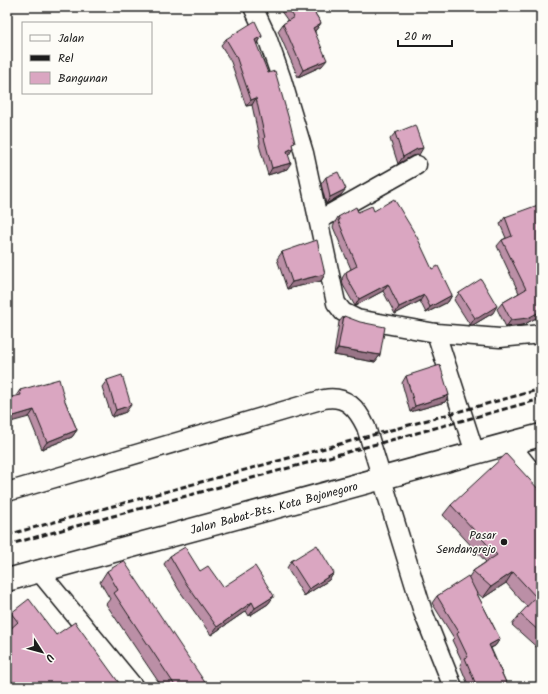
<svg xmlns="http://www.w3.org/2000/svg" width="548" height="694" font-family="Kalam,sans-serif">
<rect width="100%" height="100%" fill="#fdfcf7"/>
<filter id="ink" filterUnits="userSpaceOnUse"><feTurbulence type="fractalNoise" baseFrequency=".025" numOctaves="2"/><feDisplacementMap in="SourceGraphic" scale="8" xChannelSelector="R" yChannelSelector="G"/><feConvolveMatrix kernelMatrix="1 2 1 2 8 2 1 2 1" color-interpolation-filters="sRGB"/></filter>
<g filter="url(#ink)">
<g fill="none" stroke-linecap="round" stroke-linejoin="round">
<defs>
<g id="minor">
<path d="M253,7L267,37L282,80L304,153L336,303L343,312L357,319L436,333L475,453"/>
<path d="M319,220L417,165"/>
<path d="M436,333L500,338L541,334"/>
<path d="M509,443L541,483"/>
<path d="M7,492L324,399C346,395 357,408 366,427L423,612L453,687"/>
<path d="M38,570L134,687"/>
</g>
<path id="highway" d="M7,580L541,435"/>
</defs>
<use href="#minor" stroke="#1c1c1c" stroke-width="21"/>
<use href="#highway" stroke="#1c1c1c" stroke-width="25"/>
<use href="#minor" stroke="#fdfcf7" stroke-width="18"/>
<use href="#highway" stroke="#fdfcf7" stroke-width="22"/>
<g stroke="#1c1c1c" stroke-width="3" stroke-dasharray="6 3" stroke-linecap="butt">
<path d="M7,535L541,389"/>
<path d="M7,545L541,399"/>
</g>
</g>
<g fill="#bb8fa6" stroke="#1c1c1c">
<path d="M278,7H311L321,23L315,31L322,66L298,77L278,31L283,24L288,21Z"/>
<path d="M262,36L258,43L256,44L293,148L288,155L287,169L268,175L259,145L260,143L252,105L246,106L231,62L221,45L226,39Z"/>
<path d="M395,133L419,155L412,156L398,164L390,139Z"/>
<path d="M326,177L341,195L326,204L321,184Z"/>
<path d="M374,211L432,269L452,295L448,302L426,313L420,301L395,314L383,291L355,306L343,285L342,278L346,272L351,269L333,227L334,225V224L338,217L358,212Z"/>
<path d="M541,213V318L539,319L538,317L523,325L506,327L497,309L502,303L519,293L497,246L502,240L506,238L500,224L505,217Z"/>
<path d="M282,252L325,274L321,281L287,289L277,259Z"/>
<path d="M459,293L493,313L473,325H470L454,300Z"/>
<path d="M344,316L380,355L375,362L334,355L339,322Z"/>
<path d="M406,376L449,395L445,402L410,412L402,383Z"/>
<path d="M107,380L126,412L112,417L102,387Z"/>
<path d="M20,390L65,401L77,430L72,437L42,449L29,417L16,396Z"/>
<path d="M541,492V651L512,625L520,614L527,607L506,583L483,598L476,592L500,639L495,646L491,648L508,687H469L460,665L462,661L452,640L454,638L432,603L437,596L469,577L473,571L486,562L443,515L451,505Z"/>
<path d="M170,556L200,571L223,587L274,596L268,604L249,616L246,611L211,635L179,590L164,564Z"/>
<path d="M291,561L334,573L329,580L304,596L287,568Z"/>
<path d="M107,571L208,687H162L106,604L110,599L100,582Z"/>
<path d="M11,613L56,635L122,687L8,631L7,629V618Z"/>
</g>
<g fill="#997487" stroke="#1c1c1c">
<path d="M321,23L316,30L309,34L313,28Z"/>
<path d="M262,36L258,43L251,47L255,40Z"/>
<path d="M327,60L322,66L298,77L303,70Z"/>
<path d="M256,98L252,105L246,106L251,100Z"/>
<path d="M293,148L289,155L282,157L287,151Z"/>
<path d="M423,148L419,155L412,156L398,164L403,157L417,149Z"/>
<path d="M291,163L287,169L268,175L272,168Z"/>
<path d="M346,189L341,195L326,204L330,197Z"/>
<path d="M325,274L321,281L287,289L292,282Z"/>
<path d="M388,284L383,291L355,306L359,299Z"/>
<path d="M424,295L420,301L395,314L399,307Z"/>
<path d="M452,295L448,302L426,313L430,307Z"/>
<path d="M497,306L493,313L473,325H470L475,318Z"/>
<path d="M541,311V313L538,317L523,325L506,327L511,320Z"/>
<path d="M338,348L380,355L375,362L334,355Z"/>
<path d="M449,395L445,402L410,412L415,406Z"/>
<path d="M131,405L126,412L112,417L116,410Z"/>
<path d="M34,410L29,417L7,423V418Z"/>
<path d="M77,430L72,437L42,449L47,442Z"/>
<path d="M513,572L506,583L483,598L491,587Z"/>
<path d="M334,573L329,580L304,596L309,589Z"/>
<path d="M274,596L268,604L249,616L255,608Z"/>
<path d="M252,602L246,611L211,635L217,627Z"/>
<path d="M500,639L495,646L484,651L489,645Z"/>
</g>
<g fill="#daa6c1" stroke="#1c1c1c">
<path d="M287,7H311L321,23L313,28L327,60L303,70L283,24L294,17Z"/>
<path d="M255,21L262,36L255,40L268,73L275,71L290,123L295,143L292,144L293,148L287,151L291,163L272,168L264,138H265L256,98L251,100L236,56L226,39Z"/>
<path d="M415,125L423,148L417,149L403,157L395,133Z"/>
<path d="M338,172L346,189L330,197L326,177Z"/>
<path d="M394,199L417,237L432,269L438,266L452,295L430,307L424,295L399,307L388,284L359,299L347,278L346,272L357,266L338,220H340L338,217L356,207L358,212L372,206L374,211Z"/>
<path d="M538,205L541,213V311L528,318L511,320L502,303L526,289L502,240L512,236L505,217Z"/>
<path d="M317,240L325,274L292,282L282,252Z"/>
<path d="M481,279L497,306L478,318H475L459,293Z"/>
<path d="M344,316L360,322L385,327L380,355L338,348Z"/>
<path d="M440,365L449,395L415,406L406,376Z"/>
<path d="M122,375L131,405L116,410L107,380Z"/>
<path d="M59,379L65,401L77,430L47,442L34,410L7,418V398L21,395L20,390Z"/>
<path d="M506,454L541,492V565L539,566L541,568V633L520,614L536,597L513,572L491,587L473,571L497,555L451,505Z"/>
<path d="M317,545L334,573L309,589L291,561Z"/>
<path d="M185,547L200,571L208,566L223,587L255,566L274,596L255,608L252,602L217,627L185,582L170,556Z"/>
<path d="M124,561L208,687H176L114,593L118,590L107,571Z"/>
<path d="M468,576L500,639L489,645L508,687H477L465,658L468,657L457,634L459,632L437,596Z"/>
<path d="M29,599L56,635L75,622L122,687H7V632L18,622L11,613Z"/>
</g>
</g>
<circle fill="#1c1c1c" stroke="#fdfcf7" stroke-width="1.5" cx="504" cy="542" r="4"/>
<g text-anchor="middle" stroke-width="3" stroke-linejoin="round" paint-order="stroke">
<g font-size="12" fill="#1c1c1c" stroke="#fdfcf7">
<text transform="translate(274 508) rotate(-15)" y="4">Jalan Babat-Bts. Kota Bojonegoro</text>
</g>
<g font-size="12" fill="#1c1c1c" stroke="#fdfcf7" text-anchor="end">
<text x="496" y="539">Pasar<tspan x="496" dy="14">Sendangrejo</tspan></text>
</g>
</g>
<rect width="548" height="694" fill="none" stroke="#fdfcf7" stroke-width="24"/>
<rect x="12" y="12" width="524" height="670" fill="none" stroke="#1c1c1c" stroke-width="1.5" filter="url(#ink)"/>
<rect x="22" y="22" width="130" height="72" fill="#fdfcf7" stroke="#a3a29f"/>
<rect x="30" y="35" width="20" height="6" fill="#fdfcf7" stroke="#a3a29f"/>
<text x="58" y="42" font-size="12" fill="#1c1c1c">Jalan</text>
<rect x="30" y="55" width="20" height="6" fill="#1c1c1c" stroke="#a3a29f"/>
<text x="58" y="62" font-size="12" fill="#1c1c1c">Rel</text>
<rect x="30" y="72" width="20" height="12" fill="#daa6c1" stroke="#a3a29f"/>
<text x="58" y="82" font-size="12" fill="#1c1c1c">Bangunan</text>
<g transform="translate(42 652) rotate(126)" stroke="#fdfcf7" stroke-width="3" paint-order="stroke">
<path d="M0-3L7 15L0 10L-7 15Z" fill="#1c1c1c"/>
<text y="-6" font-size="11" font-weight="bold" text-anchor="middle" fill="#1c1c1c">U</text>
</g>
<path d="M398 40v6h54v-6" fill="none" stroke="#1c1c1c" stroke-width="2"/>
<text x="404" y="40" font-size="12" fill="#1c1c1c" stroke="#fdfcf7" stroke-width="3" paint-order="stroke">20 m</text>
</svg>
